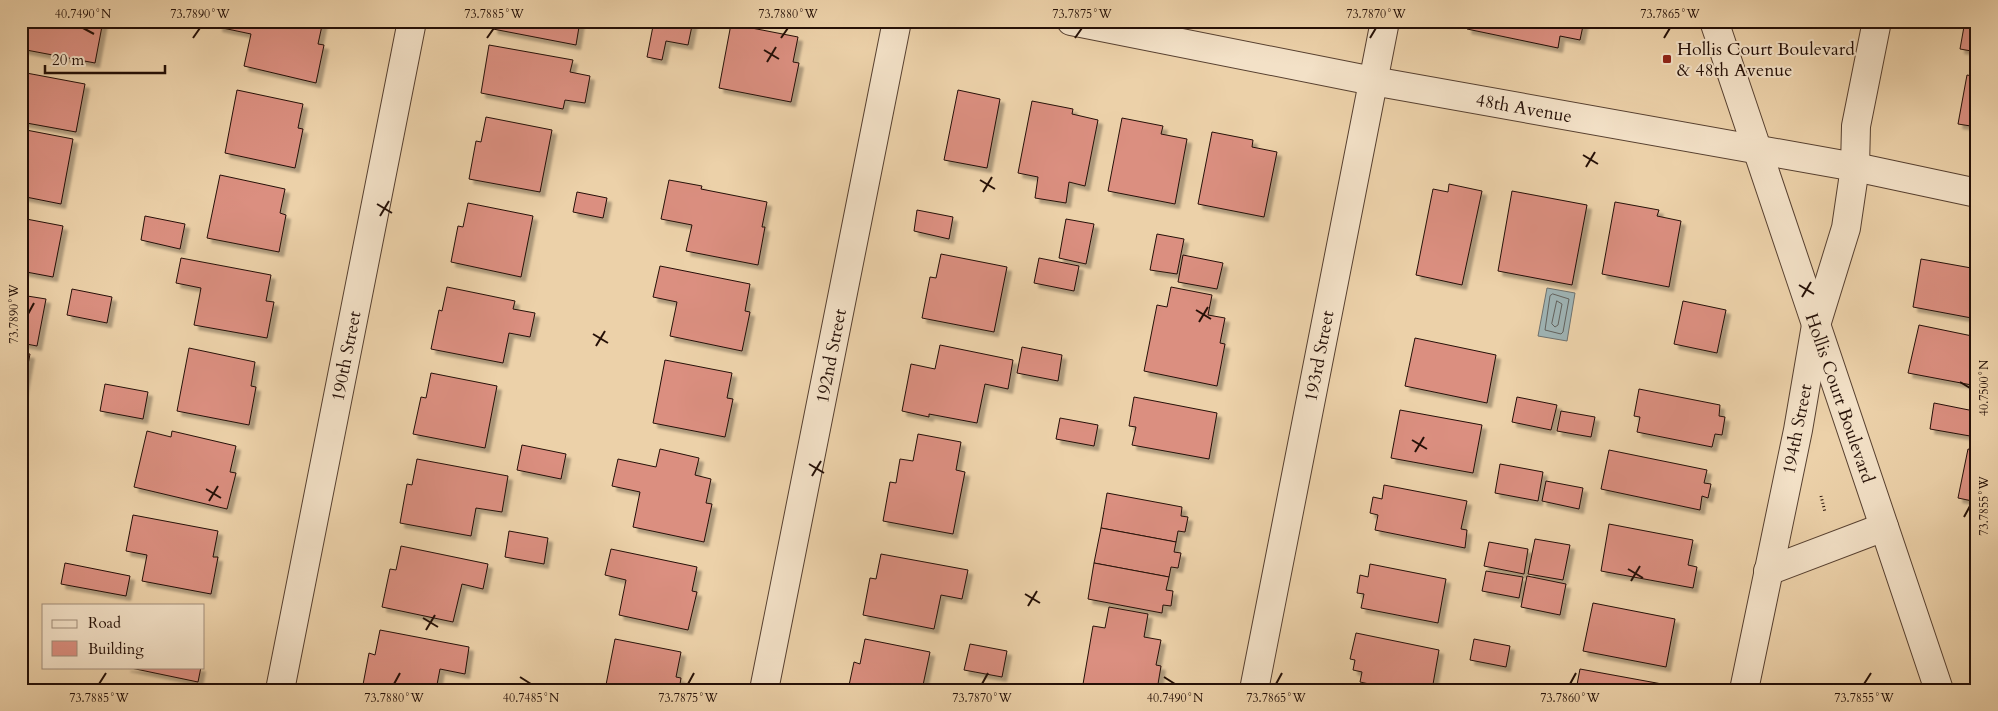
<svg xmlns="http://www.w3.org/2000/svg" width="1998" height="711" font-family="Cardo,serif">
<defs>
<filter id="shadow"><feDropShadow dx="4.5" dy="4.5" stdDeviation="1" flood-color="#0004"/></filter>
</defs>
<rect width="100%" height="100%" fill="#ecd1a9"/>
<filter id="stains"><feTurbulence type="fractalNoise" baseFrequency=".004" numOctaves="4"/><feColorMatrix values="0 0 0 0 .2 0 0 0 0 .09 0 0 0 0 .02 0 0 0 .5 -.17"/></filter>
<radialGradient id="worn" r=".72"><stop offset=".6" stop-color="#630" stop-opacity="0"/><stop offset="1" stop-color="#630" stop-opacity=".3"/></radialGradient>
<path fill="#9fb4b5" stroke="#6e726f" d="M1547,288L1575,293L1567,341L1538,336Z"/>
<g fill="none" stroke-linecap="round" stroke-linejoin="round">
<g stroke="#62625e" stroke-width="1">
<path d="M1553,294L1569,299L1563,332L1561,334L1545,330L1550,296Z"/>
<path d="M1557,301L1562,304L1558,325L1555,327L1552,324Z"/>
</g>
</g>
<g fill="#db8f80" stroke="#251007" filter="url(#shadow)">
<path d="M21,21H103L95,63L21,49Z"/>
<path d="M219,21H323L318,44L324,45L316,83L244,66L251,34L218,27Z"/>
<path d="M495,21H580L576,45L493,29Z"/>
<path d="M654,21H693L688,45L666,41L662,60L647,57Z"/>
<path d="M1469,21H1584L1580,40L1560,36L1558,48L1467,29Z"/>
<path d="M1965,21H1977V52L1960,49Z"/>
<path d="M731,24L798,37L793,62L799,63L791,102L719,88Z"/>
<path d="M489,45L573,60L570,72L590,76L585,103L565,100L563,109L481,93Z"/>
<path d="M21,72L85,84L76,132L21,122Z"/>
<path d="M1967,75L1977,77V127L1958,124Z"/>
<path d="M237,90L303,104L298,128L303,129L295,168L225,153Z"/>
<path d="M958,90L1000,99L987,168L944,160Z"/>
<path d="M1032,101L1073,109L1072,114L1098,120L1085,186L1069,182L1066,203L1035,198L1038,177L1018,173Z"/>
<path d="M486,117L552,130L540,192L469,179L476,141L481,142Z"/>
<path d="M1122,118L1163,126L1161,134L1187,139L1175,204L1108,191Z"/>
<path d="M21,129L73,139L61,204L21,196Z"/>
<path d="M1212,132L1253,140L1252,147L1277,152L1264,217L1198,204Z"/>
<path d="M220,175L285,189L280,213L286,215L279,252L207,238Z"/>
<path d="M669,180L702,186L701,189L767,202L762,227H765L758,265L686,251L692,225L661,219Z"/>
<path d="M1449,184L1482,191L1462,285L1416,275L1433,189L1448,192Z"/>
<path d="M1512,191L1587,205L1572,285L1498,271Z"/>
<path d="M577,192L607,198L603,218L573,212Z"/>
<path d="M1615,202L1659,210L1657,216L1681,221L1669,287L1602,274Z"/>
<path d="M468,203L533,216L521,277L451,262L458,226L463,227Z"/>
<path d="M917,210L953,217L949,239L914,231Z"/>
<path d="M145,216L185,224L180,249L141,240Z"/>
<path d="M21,218L63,226L53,277L21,271Z"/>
<path d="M1066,219L1094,224L1086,264L1059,258Z"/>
<path d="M1157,234L1184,239L1177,274L1150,270Z"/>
<path d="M941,254L1007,267L994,332L922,318L930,277L936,278Z"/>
<path d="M1183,255L1223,263L1217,289L1178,282Z"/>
<path d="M181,258L271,275L266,301L274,302L267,338L194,325L201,288L176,283Z"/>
<path d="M1039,258L1079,266L1074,291L1034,283Z"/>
<path d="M1921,259L1977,269V319L1913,307Z"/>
<path d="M660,266L750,284L745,311L750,312L742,351L670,336L677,302L653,297Z"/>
<path d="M447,287L515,301L513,309L535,313L530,337L509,333L503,363L431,349L439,310L442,311Z"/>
<path d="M1171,287L1212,295L1208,315L1225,318L1220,343L1225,344L1217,386L1144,371L1157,305L1167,307Z"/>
<path d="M72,289L112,297L107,323L67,315Z"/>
<path d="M21,295L46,299L37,346L21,343Z"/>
<path d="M1683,301L1726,310L1717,353L1674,344Z"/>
<path d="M1919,325L1977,337V386L1908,373Z"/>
<path d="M1415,338L1496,355L1487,403L1405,386Z"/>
<path d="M940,345L1013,360L1008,389L985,384L977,423L929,414V417L902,411L911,364L935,369Z"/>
<path d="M1022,347L1062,355L1058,381L1017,373Z"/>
<path d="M189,348L255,362L251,386L256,387L249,425L177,411Z"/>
<path d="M21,353L30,354L21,401Z"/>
<path d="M665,360L732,373L727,398L733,399L725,437L653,423Z"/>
<path d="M431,373L497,386L485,448L413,434L421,397L426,398Z"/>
<path d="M105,384L148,392L143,419L100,411Z"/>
<path d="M1639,389L1720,405L1719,416L1725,417L1722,435L1715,434L1712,447L1637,432L1640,417L1634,416Z"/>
<path d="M1134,397L1217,413L1209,459L1132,445L1136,427L1129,426Z"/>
<path d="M1517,397L1557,405L1551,430L1512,422Z"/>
<path d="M1934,403L1974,411L1970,436L1930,429Z"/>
<path d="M1400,410L1482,425L1473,473L1391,458Z"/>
<path d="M1561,411L1595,417L1591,437L1557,431Z"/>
<path d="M1060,418L1098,425L1094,446L1056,439Z"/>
<path d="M147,431L171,437L172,431L236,446L230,472L236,473L227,509L134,487Z"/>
<path d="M918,434L961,442L956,470L965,472L953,534L883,521L890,482L896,483L900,459L913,461Z"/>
<path d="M522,445L566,454L561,479L517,470Z"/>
<path d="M660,449L699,458L695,475L711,479L706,503L712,504L704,542L633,527L640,492L612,486L618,459L656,467Z"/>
<path d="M1968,449L1977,451V502L1958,498Z"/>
<path d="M1609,450L1707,470L1704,483L1711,484L1708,498L1702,496L1700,510L1601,489Z"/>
<path d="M417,459L508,476L502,512L476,508L471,536L400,523L407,484L412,485Z"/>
<path d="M1500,464L1543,472L1538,501L1495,493Z"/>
<path d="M1546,481L1583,488L1579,509L1542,501Z"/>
<path d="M1384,485L1467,501L1461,529L1467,530L1465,548L1375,530L1378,515L1370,513L1373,497L1382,499Z"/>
<path d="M1107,493L1182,507L1181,516L1188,517L1185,532L1178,531L1176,542L1101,528Z"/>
<path d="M133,515L218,531L213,557H218L211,594L142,581L147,555L126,551Z"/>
<path d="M1609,524L1693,540L1688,565L1697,567L1693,588L1601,571Z"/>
<path d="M1101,528L1176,542L1174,552L1181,553L1178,568L1171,567L1169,577L1094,563Z"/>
<path d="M509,531L548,538L544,564L505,557Z"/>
<path d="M1535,539L1570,545L1563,580L1528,574Z"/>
<path d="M1489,542L1528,549L1524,574L1484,566Z"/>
<path d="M401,546L488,564L483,589L462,584L453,622L382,607L390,569L396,570Z"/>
<path d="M611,549L697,567L692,591L697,592L688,630L619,615L626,580L605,575Z"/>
<path d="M881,554L968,570L962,599L941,595L934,629L863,615L870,578L876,579Z"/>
<path d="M65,563L130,576L126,596L61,584Z"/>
<path d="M1094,563L1169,577L1166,590L1173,591L1171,606L1163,605L1162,613L1088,599Z"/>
<path d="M1370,564L1446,579L1438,623L1361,608L1364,594L1357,593L1360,575L1368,577Z"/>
<path d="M1486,571L1523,577L1519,598L1482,591Z"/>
<path d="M1527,576L1566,584L1560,615L1521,607Z"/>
<path d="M1593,603L1675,619L1666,667L1583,651Z"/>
<path d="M1109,607L1148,614L1144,637L1161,640L1156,665L1161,666L1157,690H1082L1093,626L1105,628Z"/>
<path d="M380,630L469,647L465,674L440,669L436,690H362L369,653L375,655Z"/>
<path d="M1356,633L1439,650L1432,690H1397L1360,682L1362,672L1353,670L1355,660L1350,659Z"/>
<path d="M615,639L681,652L676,677L681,678L679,690H605Z"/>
<path d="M865,639L930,652L922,690H848L854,662L860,664Z"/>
<path d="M1474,639L1510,646L1506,667L1470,660Z"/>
<path d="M970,644L1007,651L1002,677L964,670Z"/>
<path d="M126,667H201L198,682Z"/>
<path d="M1580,669L1662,684L1661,690H1576Z"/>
</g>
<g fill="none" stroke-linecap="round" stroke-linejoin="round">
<defs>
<g id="minor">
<path d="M1071,21L1373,81L1855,167L1977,193"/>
<path d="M1714,21L1939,690"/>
<path d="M1768,571L1884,527"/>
<path d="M280,690L412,21"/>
<path d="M764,690L897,21"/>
<path d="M1254,690L1385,21"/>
<path d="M1744,690L1798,430L1816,325L1846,228L1855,167L1856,126L1877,21"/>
</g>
</defs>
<use href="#minor" stroke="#574030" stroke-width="30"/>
<path stroke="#251007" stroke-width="3" stroke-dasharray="1 2.5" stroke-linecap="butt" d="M1821,496L1825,512"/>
<use href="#minor" stroke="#f3e1c7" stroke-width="28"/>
</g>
<path fill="none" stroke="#251007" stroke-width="2" d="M83,28L94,34M193,38L200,28M487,38L494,28M781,38L788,28M1075,38L1082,28M1370,38L1376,28M1664,38L1670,28M764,50L779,59M767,62L776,47M1583,155L1598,164M1586,167L1595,152M980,180L995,189M983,192L992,177M377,204L392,213M380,216L389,201M1799,285L1814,294M1802,297L1811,282M1196,310L1211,319M28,314L34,303M1199,322L1208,307M593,334L608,343M596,346L605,331M1960,382L1970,388M1412,440L1427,449M1415,452L1424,437M809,464L824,473M812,476L821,461M206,489L221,498M209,501L218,486M1964,517L1970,506M1628,569L1643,578M1631,581L1640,566M1025,594L1040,603M1028,606L1037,591M423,618L438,627M426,630L435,615M520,677L531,684M1164,677L1175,684M99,684L106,673M394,684L400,673M688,684L694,673M982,684L988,673M1276,684L1282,673M1570,684L1576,673M1864,684L1871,673"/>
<rect fill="#8f2418" stroke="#f3e1c7" stroke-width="2" x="1662" y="54" width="10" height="10" rx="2.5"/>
<g text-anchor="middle" stroke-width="4" stroke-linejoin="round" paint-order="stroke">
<g font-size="18" fill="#251007" stroke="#f3e1c7" text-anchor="start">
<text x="1677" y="55">Hollis Court Boulevard<tspan x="1677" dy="21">&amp; 48th Avenue</tspan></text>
</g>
<g font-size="18" fill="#251007" stroke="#f3e1c7">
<text transform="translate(1524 108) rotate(10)" y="6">48th Avenue</text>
<text transform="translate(346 356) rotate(-79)" y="6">190th Street</text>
<text transform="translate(831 356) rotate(-79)" y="6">192nd Street</text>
<text transform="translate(1319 356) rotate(-79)" y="6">193rd Street</text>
<text transform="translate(1840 398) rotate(71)" y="6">Hollis Court Boulevard</text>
<text transform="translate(1797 429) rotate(-79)" y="6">194th Street</text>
</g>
</g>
<rect width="1998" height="711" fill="none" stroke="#ecd1a9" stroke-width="55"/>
<rect x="42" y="604" width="162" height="65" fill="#f3e1c7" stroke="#a18d7a"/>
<rect x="52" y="620" width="25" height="8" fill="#f3e1c7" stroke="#a18d7a"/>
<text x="88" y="628" font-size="15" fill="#251007">Road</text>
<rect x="52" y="641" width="25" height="15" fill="#db8f80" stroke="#a18d7a"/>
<text x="88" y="654" font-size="15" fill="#251007">Building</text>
<path d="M45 65v8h120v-8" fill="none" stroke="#251007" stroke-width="2.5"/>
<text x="52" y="65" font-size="15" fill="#251007" stroke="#f3e1c7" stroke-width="4" paint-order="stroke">20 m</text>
<rect x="28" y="28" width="1942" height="656" fill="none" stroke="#251007" stroke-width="2"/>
<g font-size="12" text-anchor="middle" fill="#251007">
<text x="83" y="18">40.7490°N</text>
<text x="200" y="18">73.7890°W</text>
<text x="494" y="18">73.7885°W</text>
<text x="788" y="18">73.7880°W</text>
<text x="1082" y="18">73.7875°W</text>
<text x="1376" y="18">73.7870°W</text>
<text x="1670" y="18">73.7865°W</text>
<text transform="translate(14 314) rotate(-90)" y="4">73.7890°W</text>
<text transform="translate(1984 388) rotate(-90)" y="4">40.7500°N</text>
<text transform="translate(1984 506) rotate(-90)" y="4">73.7855°W</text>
<text x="99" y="702">73.7885°W</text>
<text x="394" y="702">73.7880°W</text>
<text x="531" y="702">40.7485°N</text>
<text x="688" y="702">73.7875°W</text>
<text x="982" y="702">73.7870°W</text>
<text x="1175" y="702">40.7490°N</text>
<text x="1276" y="702">73.7865°W</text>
<text x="1570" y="702">73.7860°W</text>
<text x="1864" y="702">73.7855°W</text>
</g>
<rect width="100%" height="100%" filter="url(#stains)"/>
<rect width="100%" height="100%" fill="url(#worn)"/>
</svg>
